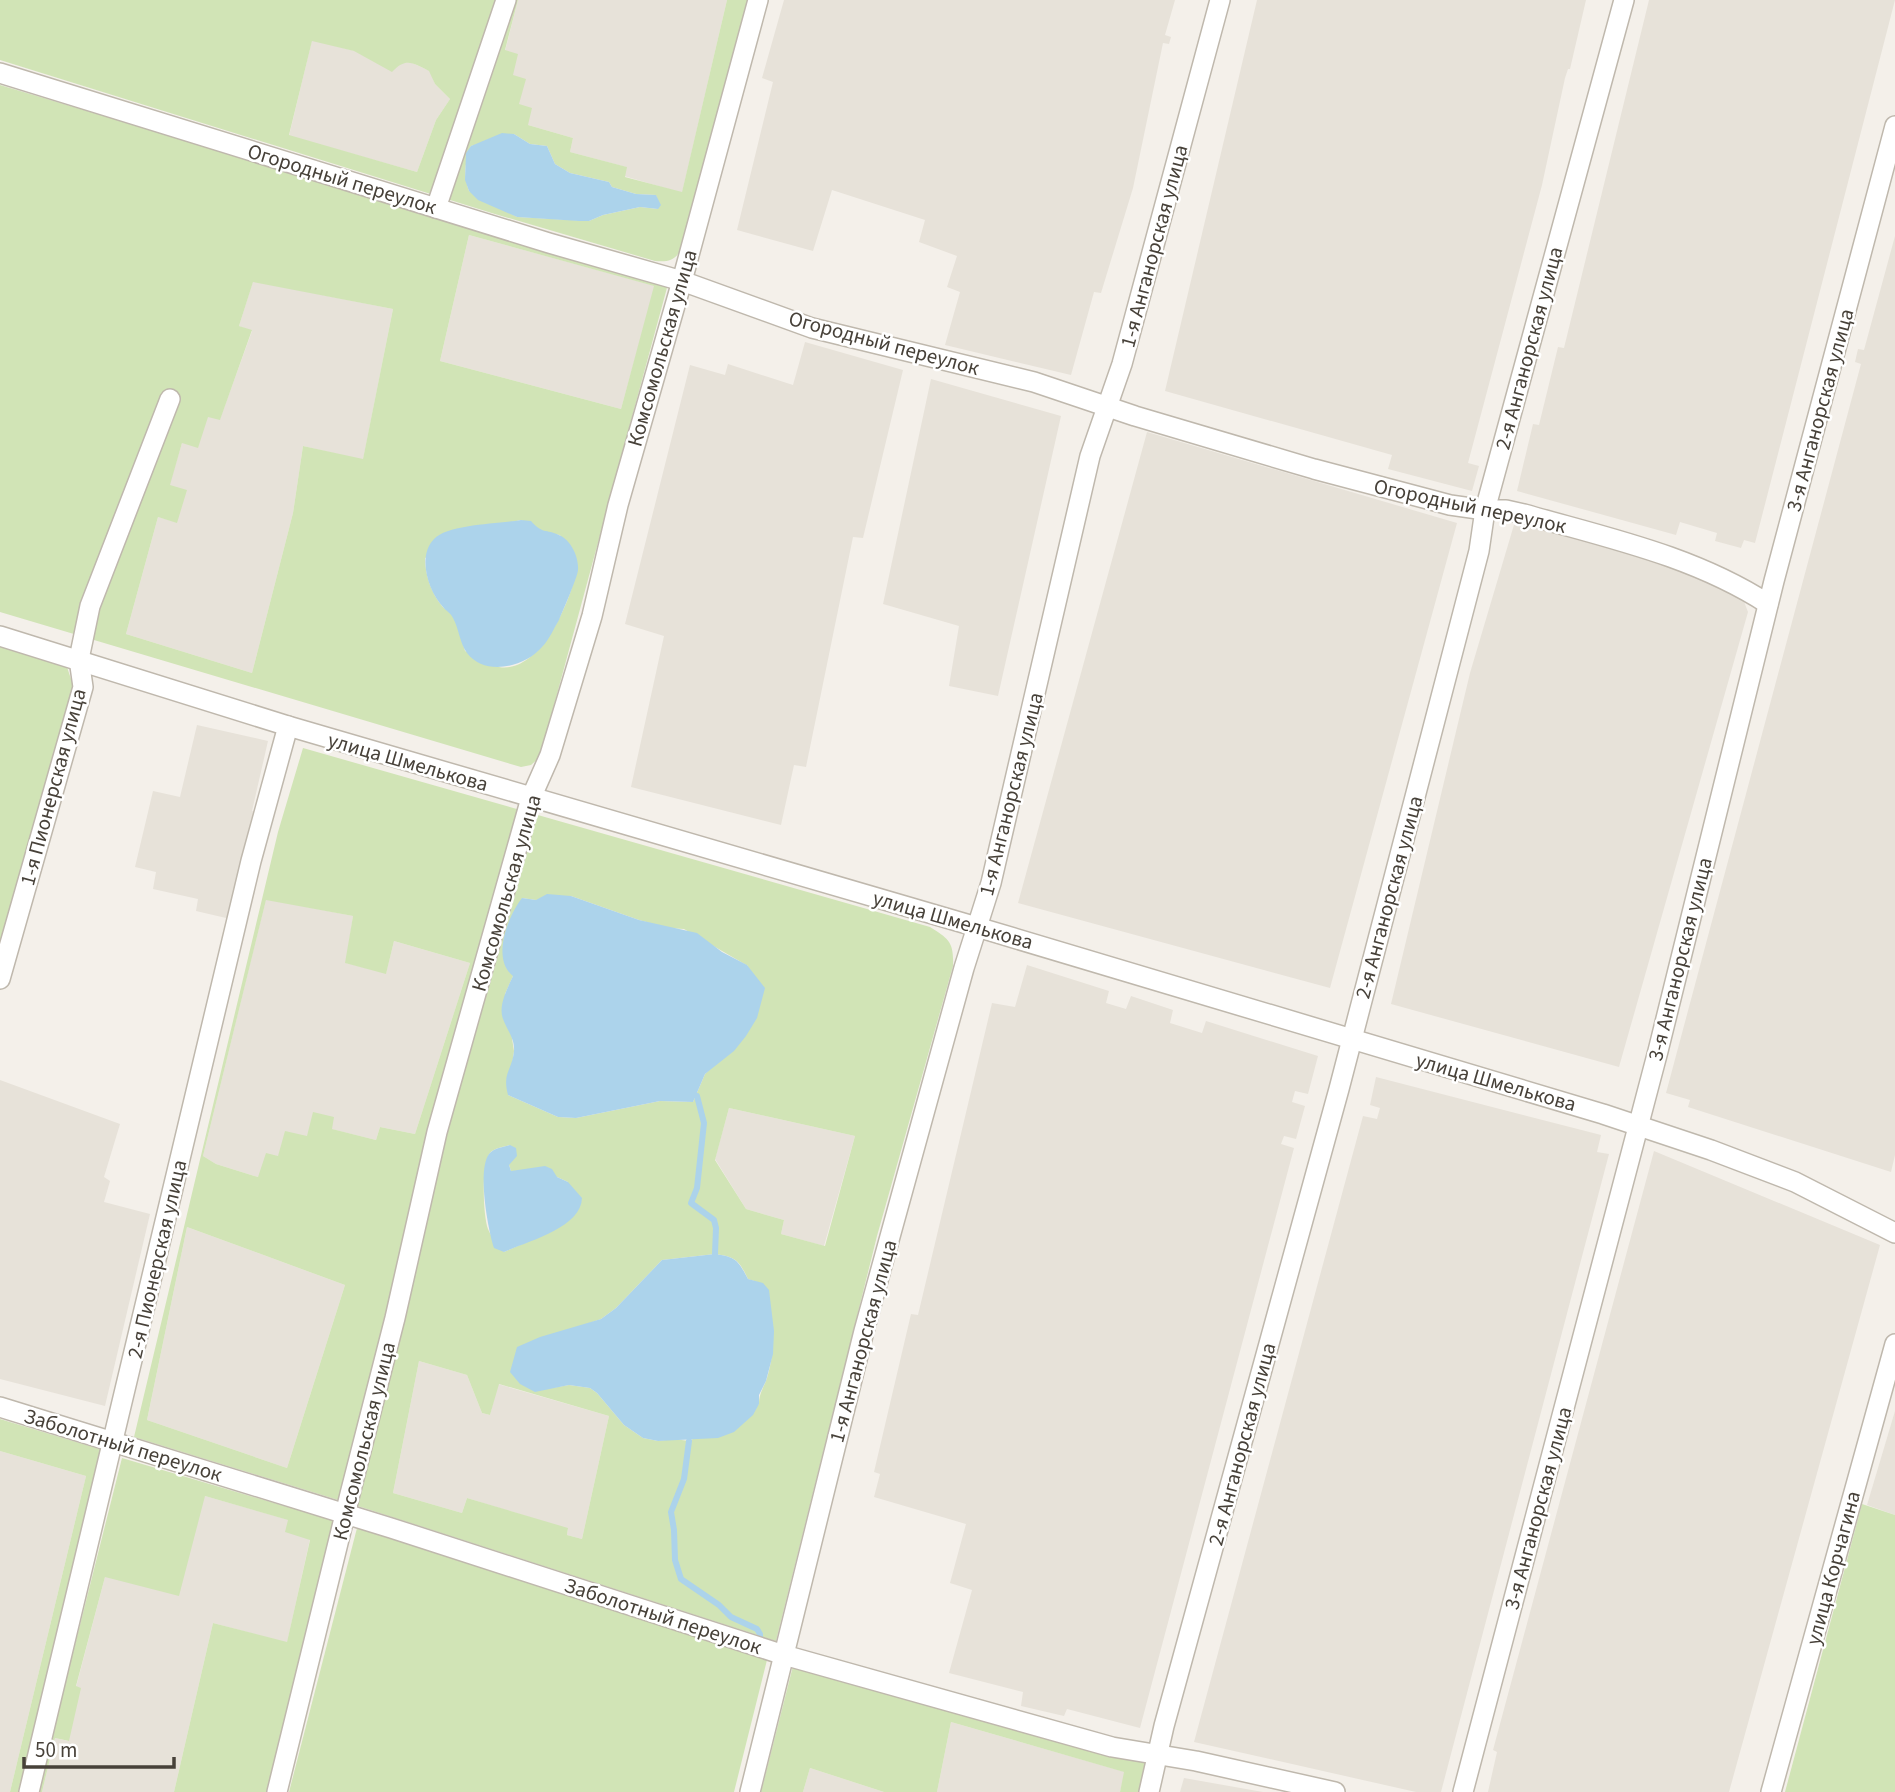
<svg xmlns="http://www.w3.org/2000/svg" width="1895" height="1792" font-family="'Source Sans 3',sans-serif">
<rect width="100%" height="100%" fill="#f4f0ea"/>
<g fill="#e7e2d9">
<path d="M518,0H727L682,193L624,176L626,167L570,152L573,138L528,125L519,105L505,51Z"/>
<path d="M784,0H1175L1165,35L1171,37L1169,44L1163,43L1133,188L1101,293L1094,292L1071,375L945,345L960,292L947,287L957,256L919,242L925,220L832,190L813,251L737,230L773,82L762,78Z"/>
<path d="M1257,0H1586L1570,69H1568L1565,78L1542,185L1468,463L1479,466L1472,491L1388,469L1392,455L1165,391Z"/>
<path d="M1649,0H1895L1755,543L1744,540L1741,548L1715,541L1717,533L1680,522L1676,535L1517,491L1533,424L1539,425L1558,347L1564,348Z"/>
<path d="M312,40L355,51L392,71L400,63L410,62L430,71L435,84L450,99L436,120L417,172L289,136Z"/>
<path d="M469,235L655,286L621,409L440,361Z"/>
<path d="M1895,236V1155L1891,1172L1688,1107L1690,1100L1666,1093L1861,364L1855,362L1858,349L1864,350Z"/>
<path d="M253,281L393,309L363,460L303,446L293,513L252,673L126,634L158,517L177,522L169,486L182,443L208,416L220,419L252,331L239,326Z"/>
<path d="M805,342L903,370L863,538L853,537L806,767L794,765L781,825L631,787L664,636L625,624L690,365L725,375L728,364L793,385Z"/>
<path d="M931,379L1061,416L998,696L949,686L959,626L883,604Z"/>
<path d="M1147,432L1457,523L1330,988L1018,903Z"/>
<path d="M1516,518L1707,575V582L1743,599L1748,612L1619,1067L1391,1004L1470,673Z"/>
<path d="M197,725L268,741L252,811L263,814L239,921L196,911L198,899L153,889L156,872L135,867L153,791L180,797Z"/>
<path d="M266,899L353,916L346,963L386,973L394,941L470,963L415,1134L380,1127L376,1140L331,1129L307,1136L278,1156L258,1177L216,1164L203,1156Z"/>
<path d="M1027,965L1109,991L1106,1003L1126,1009L1131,996L1173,1010L1170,1023L1202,1033L1206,1021L1318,1056L1308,1094L1295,1091L1292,1102L1305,1106L1296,1139L1284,1136L1281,1144L1294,1148L1140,1728L1067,1709L1064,1716L1021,1706L1023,1692L949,1673L972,1590L950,1583L966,1524L874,1497L880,1474L874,1472L911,1314L918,1315L992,1003L1015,1007Z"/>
<path d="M1376,1077L1601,1135L1597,1152L1609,1154L1441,1792H1416L1194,1742L1363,1116L1377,1119L1380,1108L1370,1105Z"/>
<path d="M0,1080L120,1124L104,1177L110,1181L104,1202L150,1214L105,1406L0,1379Z"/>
<path d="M729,1108L855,1136L824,1246L781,1234L784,1220L746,1209L715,1159Z"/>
<path d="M1654,1151L1880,1245L1729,1792H1488L1497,1752L1493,1750Z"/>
<path d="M187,1227L345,1285L287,1468L147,1420Z"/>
<path d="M419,1361L467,1375L482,1413L490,1415L498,1384L609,1416L582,1539L567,1535L568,1529L467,1498L462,1513L393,1493Z"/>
<path d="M1895,1411V1515L1867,1505Z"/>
<path d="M0,1451L86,1476L10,1792H0Z"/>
<path d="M205,1496L289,1520L310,1539L287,1643L213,1623L174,1792H42L55,1738L68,1741L80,1688L76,1687L105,1577Z"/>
<path d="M951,1722L1125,1772L1120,1792H937Z"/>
<path d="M810,1768L884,1792H803Z"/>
<path d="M1184,1778L1263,1792H1180Z"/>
</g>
<g fill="#d1e4b6" fill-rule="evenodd">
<path d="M0,0H518L505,50L518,54L513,75L526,79L519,104L532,108L528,125L573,138L570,152L627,167L625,177L682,192L727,0H749L681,250C674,261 668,262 655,261L495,214L0,60ZM312,41L354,51L392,72C406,57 413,63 429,71L435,84L450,99L436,120L417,172L289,135ZM514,134L530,144L547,146L555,164L570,173L609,182L612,187L636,194L656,195L658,209L640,207L603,215L589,221L517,217L469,191C463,174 465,163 471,146Z"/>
<path d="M0,85L668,284L540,757L531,765L521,767L0,612ZM469,235L654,286L621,409L440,361ZM253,282L393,309L363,459L303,446L293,513L252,673L126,634L158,517L177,523L187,490L170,485L182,443L198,448L208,417L220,420L252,330L239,326ZM521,520L546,533L560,535C563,544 576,573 574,580C567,609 537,674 499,667C488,665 475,656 465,651C461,638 459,624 451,613C448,610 444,609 442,606C431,593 425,574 425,558L497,525Z"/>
<path d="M0,645L67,667L74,688L0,949Z"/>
<path d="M303,748L930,927C949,939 954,942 953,966L877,1236L776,1641L364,1508L134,1437L278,832ZM571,896L639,920L668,928L684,929L748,966L717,1063L705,1074L693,1102L660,1101L576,1118L558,1117L508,1095L514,1051L505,994L513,976L522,898L536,900ZM266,900L353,916L345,963L386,974L394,941L470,963L415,1134L380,1127L376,1140L332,1129L334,1117L313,1112L307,1136L285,1131L278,1156L266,1153L258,1177L216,1164L203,1156ZM729,1108L855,1136L825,1246L781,1234L784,1220L746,1209L715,1160ZM510,1145L509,1165L511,1171L557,1177L568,1182L529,1241L504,1252C499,1245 491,1237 488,1229C483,1216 481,1164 490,1153C494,1148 503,1147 510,1145ZM187,1227L345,1285L287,1468L147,1420ZM715,1254C736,1257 739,1260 748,1279C771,1286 768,1289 770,1311C773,1338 775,1350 767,1378C764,1387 759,1393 759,1404L689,1441L674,1439L658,1441L643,1438L624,1425L597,1393L590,1388L569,1385L552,1388L584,1325L601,1319L616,1308L662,1260ZM419,1361L467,1375L482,1413L490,1415L499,1384L609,1416L582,1539L567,1535L568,1528L467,1498L462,1513L393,1493Z"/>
<path d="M0,1419L106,1451L18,1792H10L86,1476L0,1451Z"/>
<path d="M122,1458L335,1521L270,1792H174L213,1623L287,1642L310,1540L285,1532L288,1520L205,1496L179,1596L105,1577L76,1686L81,1688L69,1741L55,1738L42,1792H38Z"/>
<path d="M1862,1504L1895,1515V1792H1785Z"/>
<path d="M357,1528L767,1660L734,1792H289Z"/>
<path d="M793,1666L1151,1761L1142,1792H1120L1124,1772L951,1722L937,1792H884L810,1768L803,1792H761Z"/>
</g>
<g fill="#acd3eb">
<path d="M502,133L514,134L530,144L547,146L555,164L570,173L609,182L612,187L636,194L656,195L661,205L658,209L640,207L603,215L589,221H579L517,217L478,200L469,191L465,180L466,153L471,146Z"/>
<path d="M521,520L531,521C542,534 546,529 559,535C571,540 579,557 578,570C578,576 562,613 559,620C554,628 549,640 542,647C525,667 485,677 467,653C460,644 459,629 453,618C450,612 447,612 443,607C428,591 417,556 434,539C448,524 500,524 521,520Z"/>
<path d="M547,894L571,896L639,920L697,933L722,952L747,965L765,988L757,1018L746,1036L734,1051L705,1074L693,1102L660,1101L576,1118L558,1117L508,1095C502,1072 512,1071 514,1051C515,1039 507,1030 503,1019C498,1006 507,989 513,976C491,959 508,916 522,898L536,900Z"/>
<path d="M510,1145L516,1148L517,1156L509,1165L511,1171L545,1166L552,1169L557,1177L568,1182L582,1198C581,1228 528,1241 504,1252L494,1248C488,1230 477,1170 489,1154C494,1148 503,1147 510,1145Z"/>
<path d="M715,1254C736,1257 738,1260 748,1279L763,1283L769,1290L774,1331L773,1354L766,1381L759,1395V1404L753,1415L734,1432L718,1438L658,1441L643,1438L624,1425L597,1393L590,1388L569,1385L535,1392L520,1384L510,1372L517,1347L540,1337L601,1319L616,1308L662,1260Z"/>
</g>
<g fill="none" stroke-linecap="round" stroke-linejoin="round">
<g stroke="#acd3eb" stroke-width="6">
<path d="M697,1096L704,1123L697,1188L691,1203L714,1220L716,1228L715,1254"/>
<path d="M689,1441L684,1479L671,1512L674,1530L675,1560L681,1579L719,1605L731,1617L757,1629L760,1634V1641"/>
</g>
<defs>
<g id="minor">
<path d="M0,73L549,243L682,281L812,328L1034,382L1135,416L1314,469L1450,505L1485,510H1506L1524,514C1608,538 1694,556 1768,604"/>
<path d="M436,208L506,0"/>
<path d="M0,636L288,726L977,927L1603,1114L1711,1150L1795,1182L1895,1233"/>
<path d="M0,979L83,687L79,659L90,606L170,399"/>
<path d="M0,1407L391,1528L784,1655L1112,1747L1196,1761L1335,1792"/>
<path d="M29,1792L251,861L288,726"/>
<path d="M277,1792L350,1494L395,1318L437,1132L531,798L550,755L592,616L618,505L682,281L758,0"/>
<path d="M750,1792L864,1331L964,968L991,883L1090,456L1122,364L1220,0"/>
<path d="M1149,1792L1164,1726L1339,1089L1479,551L1485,510L1624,0"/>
<path d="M1463,1792L1658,1051L1774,581L1895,126"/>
<path d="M1771,1792L1895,1344"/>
</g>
</defs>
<use href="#minor" stroke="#bfb8ad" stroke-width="22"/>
<use href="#minor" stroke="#fff" stroke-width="19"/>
</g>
<g text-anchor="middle" stroke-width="5" stroke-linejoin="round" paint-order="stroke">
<g font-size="21" fill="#474139" stroke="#fff">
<text transform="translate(342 179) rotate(17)" y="7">Огородный переулок</text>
<text transform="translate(1154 246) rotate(-75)" y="7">1-я Анганорская улица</text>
<text transform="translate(884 343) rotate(15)" y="7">Огородный переулок</text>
<text transform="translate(662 348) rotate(-74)" y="7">Комсомольская улица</text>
<text transform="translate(1529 348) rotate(-75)" y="7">2-я Анганорская улица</text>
<text transform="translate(1820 410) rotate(-75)" y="7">3-я Анганорская улица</text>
<text transform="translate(1470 506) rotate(12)" y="7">Огородный переулок</text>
<text transform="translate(408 762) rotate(16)" y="7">улица Шмелькова</text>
<text transform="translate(53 787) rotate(-75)" y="7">1-я Пионерская улица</text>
<text transform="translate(1011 794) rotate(-76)" y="7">1-я Анганорская улица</text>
<text transform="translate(506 893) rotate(-74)" y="7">Комсомольская улица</text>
<text transform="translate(1389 897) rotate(-75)" y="7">2-я Анганорская улица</text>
<text transform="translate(953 920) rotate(16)" y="7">улица Шмелькова</text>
<text transform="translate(1680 959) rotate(-76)" y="7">3-я Анганорская улица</text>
<text transform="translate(1496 1082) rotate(16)" y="7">улица Шмелькова</text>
<text transform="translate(157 1259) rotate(-77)" y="7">2-я Пионерская улица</text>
<text transform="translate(863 1341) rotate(-75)" y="7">1-я Анганорская улица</text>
<text transform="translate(364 1441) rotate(-76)" y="7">Комсомольская улица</text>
<text transform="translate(1242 1444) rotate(-75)" y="7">2-я Анганорская улица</text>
<text transform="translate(123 1445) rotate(17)" y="7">Заболотный переулок</text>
<text transform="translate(1538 1508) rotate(-75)" y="7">3-я Анганорская улица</text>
<text transform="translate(1833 1568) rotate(-75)" y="7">улица Корчагина</text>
<text transform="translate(663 1616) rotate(18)" y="7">Заболотный переулок</text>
</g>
</g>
<path d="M24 1757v10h150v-10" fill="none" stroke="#474139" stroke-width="3.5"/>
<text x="35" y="1757" font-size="21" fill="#474139" stroke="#ffffff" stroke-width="5" paint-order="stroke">50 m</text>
</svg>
